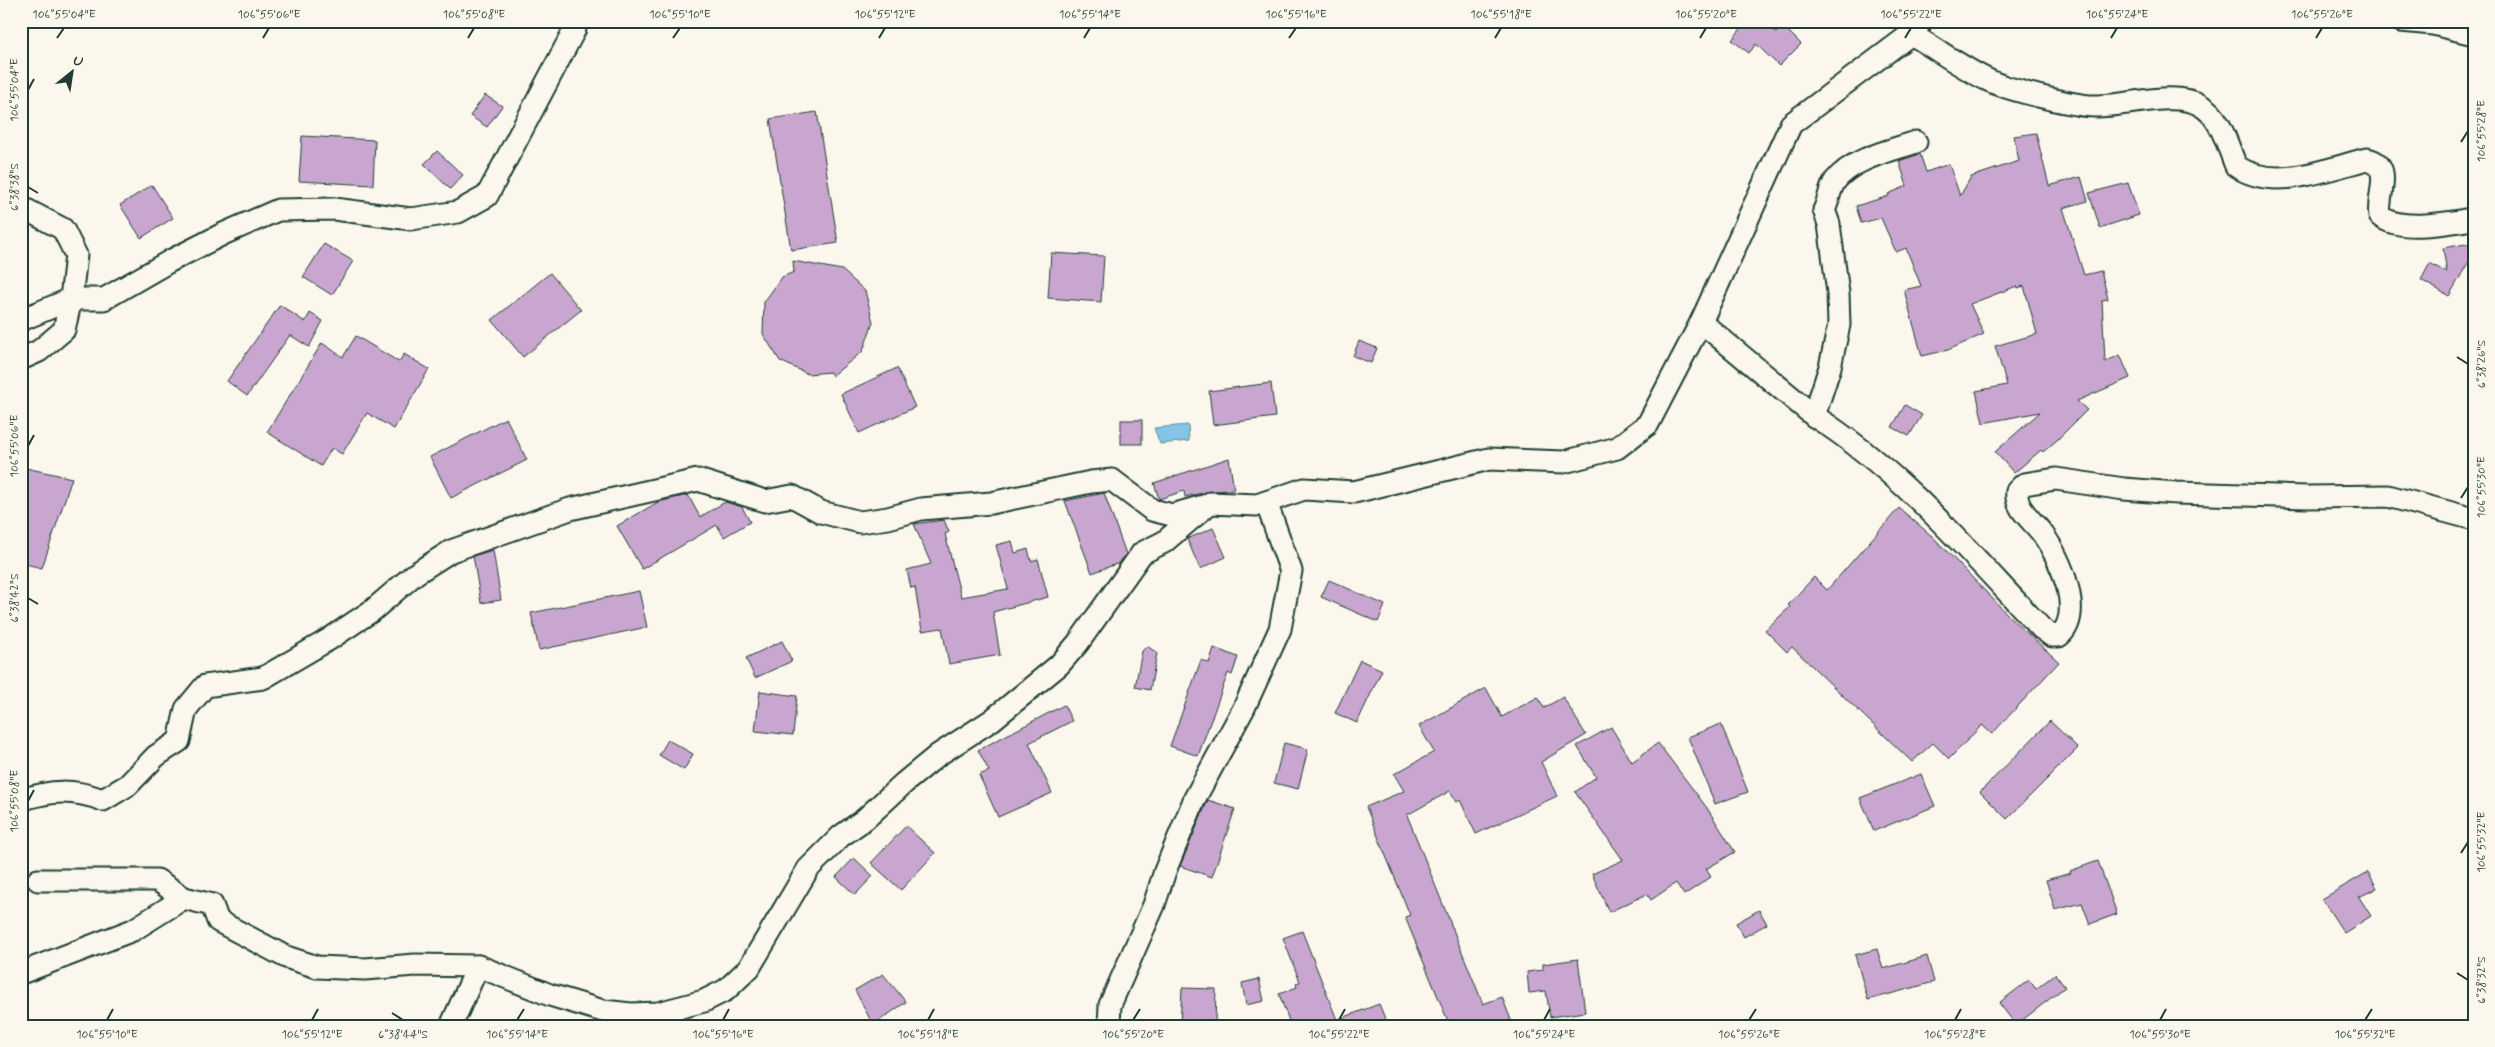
<svg xmlns="http://www.w3.org/2000/svg" width="2495" height="1047" font-family="Mynerve,sans-serif">
<rect width="100%" height="100%" fill="#fbf7ec"/>
<filter id="ink" filterUnits="userSpaceOnUse"><feTurbulence type="fractalNoise" baseFrequency=".02" numOctaves="2"/><feDisplacementMap in="SourceGraphic" scale="10" xChannelSelector="R" yChannelSelector="G"/><feConvolveMatrix kernelMatrix="1 2 1 2 8 2 1 2 1" color-interpolation-filters="sRGB"/></filter>
<g filter="url(#ink)">
<path fill="#84c4e4" stroke="#5c8e9e" d="M1188,425L1189,441L1160,444L1154,428Z"/>
<g fill="#c9a6d0" stroke="#1f3d34">
<path d="M1747,21H1761L1776,33L1783,26L1801,44L1779,66L1756,44L1749,53L1732,40Z"/>
<path d="M485,95L502,106L487,127L470,116Z"/>
<path d="M817,112L838,243L791,250L770,119Z"/>
<path d="M2036,133L2049,186L2081,177L2088,201L2063,208L2084,275L2101,271L2108,299L2102,300L2105,362L2120,355L2130,378L2077,401L2087,410L2057,440L2043,452L2041,450L2014,473L1995,452L2040,412L1983,423L1976,391L2007,385L1995,346L2037,334L2024,286L2018,288L2017,286L1970,304L1984,334L1948,350L1922,356L1904,290L1921,286L1906,248L1896,252L1881,218L1861,223L1856,206L1889,196L1888,194L1907,186L1899,161L1920,154L1926,172L1949,164L1960,196L1971,177L2019,161L2014,136Z"/>
<path d="M302,136L375,140L373,185L299,181Z"/>
<path d="M437,151L463,175L450,189L424,164Z"/>
<path d="M2128,183L2139,215L2100,228L2089,193Z"/>
<path d="M152,185L173,218L141,238L120,205Z"/>
<path d="M2472,243L2474,262L2468,263L2449,296L2421,280L2430,263L2447,273L2443,248Z"/>
<path d="M324,244L353,261L332,295L303,277Z"/>
<path d="M1051,253L1104,256L1101,302L1048,298Z"/>
<path d="M793,261L842,270L865,291L873,322L863,351L832,376L830,372L808,374L780,361L763,334L764,302L782,277L794,272Z"/>
<path d="M550,273L581,310L523,357L492,320Z"/>
<path d="M280,305L305,322L310,313L323,321L309,347L290,335L247,396L227,381Z"/>
<path d="M356,336L399,362L404,354L429,369L394,429L367,413L342,454L332,448L321,466L267,432L322,343L343,357Z"/>
<path d="M1359,341L1377,348L1371,363L1353,356Z"/>
<path d="M897,368L915,407L859,433L841,394Z"/>
<path d="M1271,383L1275,417L1213,425L1209,391Z"/>
<path d="M1905,405L1922,415L1909,436L1892,427Z"/>
<path d="M506,418L527,460L451,498L430,457Z"/>
<rect x="1121" y="420" width="21" height="24"/>
<path d="M1229,458L1234,490L1211,491L1185,497L1184,491L1159,499L1154,483Z"/>
<path d="M21,467L72,478L42,568L21,563Z"/>
<path d="M1104,493L1126,554L1119,563L1092,573L1065,501Z"/>
<path d="M688,495L700,517L725,502L742,507L750,522L724,537L717,525L642,569L617,526L658,502Z"/>
<path d="M1899,508L1933,537L2013,620L2059,662L1992,734L1982,725L1949,759L1933,743L1912,762L1792,647L1787,652L1765,630L1790,607L1788,605L1814,577L1827,590Z"/>
<path d="M944,520L949,532L945,534L961,597L1008,589L996,545L1012,541L1015,553L1028,549L1031,561L1038,559L1048,597L993,612L1000,655L949,664L942,628L922,631L915,587L911,588L907,570L931,564L914,524Z"/>
<path d="M1213,528L1226,557L1200,569L1187,539Z"/>
<path d="M493,550L501,600L481,603L473,556Z"/>
<path d="M1329,580L1385,605L1378,622L1321,597Z"/>
<path d="M639,591L647,627L539,650L531,613Z"/>
<path d="M782,641L792,661L755,678L746,658Z"/>
<path d="M1147,646L1157,653L1150,690L1135,687L1142,651Z"/>
<path d="M1214,648L1238,657L1232,675L1228,673L1198,756L1170,746L1201,660L1209,663Z"/>
<path d="M1360,660L1382,670L1357,723L1335,713Z"/>
<path d="M1486,688L1502,717L1538,697L1544,708L1563,697L1586,735L1541,762L1557,796L1476,834L1460,800L1457,802L1450,791L1407,815L1483,1004L1502,997L1511,1020L1497,1026H1450L1405,917L1410,915L1366,807L1404,791L1394,774L1434,752L1419,726Z"/>
<path d="M760,691L797,696L793,735L755,731Z"/>
<path d="M1064,705L1072,721L1029,743L1052,793L998,817L979,775L989,771L978,750Z"/>
<path d="M2050,721L2078,748L2007,819L1980,792Z"/>
<path d="M1721,724L1748,792L1715,804L1688,737Z"/>
<path d="M1611,727L1632,762L1658,743L1707,808L1735,852L1706,869L1711,877L1684,895L1676,883L1651,900L1647,894L1609,912L1592,874L1623,860L1575,792L1596,777L1577,746Z"/>
<path d="M668,740L693,754L684,770L659,755Z"/>
<path d="M1284,743L1308,749L1298,789L1274,783Z"/>
<path d="M1921,774L1935,806L1874,831L1860,798Z"/>
<path d="M1208,800L1235,809L1212,877L1180,866Z"/>
<path d="M906,826L935,853L901,890L871,863Z"/>
<path d="M854,858L873,876L855,895L836,877Z"/>
<path d="M2098,861L2117,914L2090,924L2082,903L2055,910L2046,880L2071,873L2070,871Z"/>
<path d="M2368,872L2377,888L2359,897L2371,916L2344,933L2322,899Z"/>
<path d="M1759,910L1767,924L1744,937L1736,923Z"/>
<path d="M1302,931L1337,1020L1379,1004L1388,1026H1291L1279,994L1297,987L1296,984L1300,982L1283,938Z"/>
<path d="M1877,949L1883,969L1927,956L1934,982L1868,1000L1855,955Z"/>
<path d="M1578,959L1585,1012L1550,1017L1546,991L1529,993L1527,972L1543,970V964Z"/>
<path d="M883,974L906,1002L873,1025L855,990Z"/>
<path d="M2055,974L2065,987L2016,1025L1999,1003L2029,980L2036,989Z"/>
<path d="M1259,979L1264,1001L1246,1005L1242,983Z"/>
<path d="M1182,988L1216,989L1215,1026H1180Z"/>
</g>
<g fill="none" stroke-linecap="round" stroke-linejoin="round">
<defs>
<g id="minor">
<path d="M2401,21L2433,24L2474,34"/>
<path d="M1911,34C1937,49 1963,69 1990,81C2009,90 2074,106 2094,106C2124,107 2174,90 2200,105C2221,116 2227,145 2236,166C2274,192 2326,169 2367,159C2395,165 2376,197 2380,216C2401,233 2448,222 2474,219"/>
<path d="M21,207L63,229L76,255L71,299L21,320"/>
<path d="M1701,322L1814,416C1900,470 1972,555 2041,628L2052,636H2059C2085,614 2060,558 2044,536C2035,522 2014,509 2017,491L2024,484L2056,479L2124,489L2176,493L2308,497L2388,496L2474,519"/>
<path d="M21,359L39,351L64,330L71,299H104L170,261L223,234L278,210L334,209L411,219L458,212L487,196L575,29"/>
<path d="M1814,416L1830,367L1839,325L1838,293L1829,224L1824,210C1829,201 1829,190 1835,181C1853,158 1890,151 1916,142"/>
<path d="M1266,502L1304,489L1354,492L1489,459L1564,462L1617,448L1648,424L1701,322L1791,124L1911,34L1922,21"/>
<path d="M21,800C52,790 72,789 103,800L128,785L156,756L179,741L186,709L205,686L263,678L328,640L373,610L415,574L451,551L570,509L698,480L765,501L792,496L821,512L860,522L888,518L921,509L991,503L1091,482L1112,480L1152,510L1172,515L1203,506"/>
<path d="M38,880H157L184,898"/>
<path d="M21,973L133,930L184,898L212,905L218,921L286,957L317,967L365,969L415,965L478,966L550,995L603,1011L631,1014L658,1013L704,1001L726,990L749,968L808,869L841,836L865,819L904,783L938,755L992,720L1059,665L1078,643L1142,553L1164,542L1210,503L1257,505L1266,502L1291,571L1280,629L1244,708L1195,798L1165,871L1154,905L1110,1005L1109,1026"/>
<path d="M451,1026L478,966"/>
</g>
</defs>
<use href="#minor" stroke="#1f3d34" stroke-width="25"/>
<use href="#minor" stroke="#fbf7ec" stroke-width="21"/>
</g>
</g>
<path fill="none" stroke="#1f3d34" stroke-width="2" d="M57,38L64,28M263,38L269,28M468,38L474,28M673,38L680,28M879,38L885,28M1084,38L1090,28M1289,38L1296,28M1495,38L1501,28M1700,38L1706,28M1905,38L1911,28M2111,38L2117,28M2316,38L2322,28M28,90L34,79M2461,142L2468,131M28,187L38,193M2457,357L2468,364M28,446L34,435M2461,498L2468,487M28,598L38,604M28,801L34,790M2461,853L2468,842M2457,973L2468,980M392,1013L403,1020M107,1020L113,1009M312,1020L318,1009M517,1020L524,1009M723,1020L729,1009M928,1020L934,1009M1133,1020L1140,1009M1339,1020L1345,1009M1544,1020L1550,1009M1749,1020L1756,1009M1955,1020L1961,1009M2160,1020L2166,1009M2365,1020L2372,1009"/>
<rect width="2495" height="1047" fill="none" stroke="#fbf7ec" stroke-width="55"/>
<g transform="translate(72 72) rotate(30)" stroke="#fbf7ec" stroke-width="4" paint-order="stroke">
<path d="M0-4L9 19L0 12L-9 19Z" fill="#1f3d34"/>
<text y="-8" font-size="14" font-weight="bold" text-anchor="middle" fill="#1f3d34">U</text>
</g>
<rect x="28" y="28" width="2440" height="992" fill="none" stroke="#1f3d34" stroke-width="2"/>
<g font-size="12" text-anchor="middle" fill="#1f3d34">
<text x="64" y="18">106°55'04"E</text>
<text x="269" y="18">106°55'06"E</text>
<text x="474" y="18">106°55'08"E</text>
<text x="680" y="18">106°55'10"E</text>
<text x="885" y="18">106°55'12"E</text>
<text x="1090" y="18">106°55'14"E</text>
<text x="1296" y="18">106°55'16"E</text>
<text x="1501" y="18">106°55'18"E</text>
<text x="1706" y="18">106°55'20"E</text>
<text x="1911" y="18">106°55'22"E</text>
<text x="2117" y="18">106°55'24"E</text>
<text x="2322" y="18">106°55'26"E</text>
<text transform="translate(14 90) rotate(-90)" y="4">106°55'04"E</text>
<text transform="translate(2481 131) rotate(-90)" y="4">106°55'28"E</text>
<text transform="translate(14 187) rotate(-90)" y="4">6°38'38"S</text>
<text transform="translate(2481 364) rotate(-90)" y="4">6°38'26"S</text>
<text transform="translate(14 446) rotate(-90)" y="4">106°55'06"E</text>
<text transform="translate(2481 487) rotate(-90)" y="4">106°55'30"E</text>
<text transform="translate(14 598) rotate(-90)" y="4">6°38'42"S</text>
<text transform="translate(14 801) rotate(-90)" y="4">106°55'08"E</text>
<text transform="translate(2481 842) rotate(-90)" y="4">106°55'32"E</text>
<text transform="translate(2481 980) rotate(-90)" y="4">6°38'32"S</text>
<text x="107" y="1038">106°55'10"E</text>
<text x="312" y="1038">106°55'12"E</text>
<text x="403" y="1038">6°38'44"S</text>
<text x="517" y="1038">106°55'14"E</text>
<text x="723" y="1038">106°55'16"E</text>
<text x="928" y="1038">106°55'18"E</text>
<text x="1133" y="1038">106°55'20"E</text>
<text x="1339" y="1038">106°55'22"E</text>
<text x="1544" y="1038">106°55'24"E</text>
<text x="1749" y="1038">106°55'26"E</text>
<text x="1955" y="1038">106°55'28"E</text>
<text x="2160" y="1038">106°55'30"E</text>
<text x="2365" y="1038">106°55'32"E</text>
</g>
</svg>
